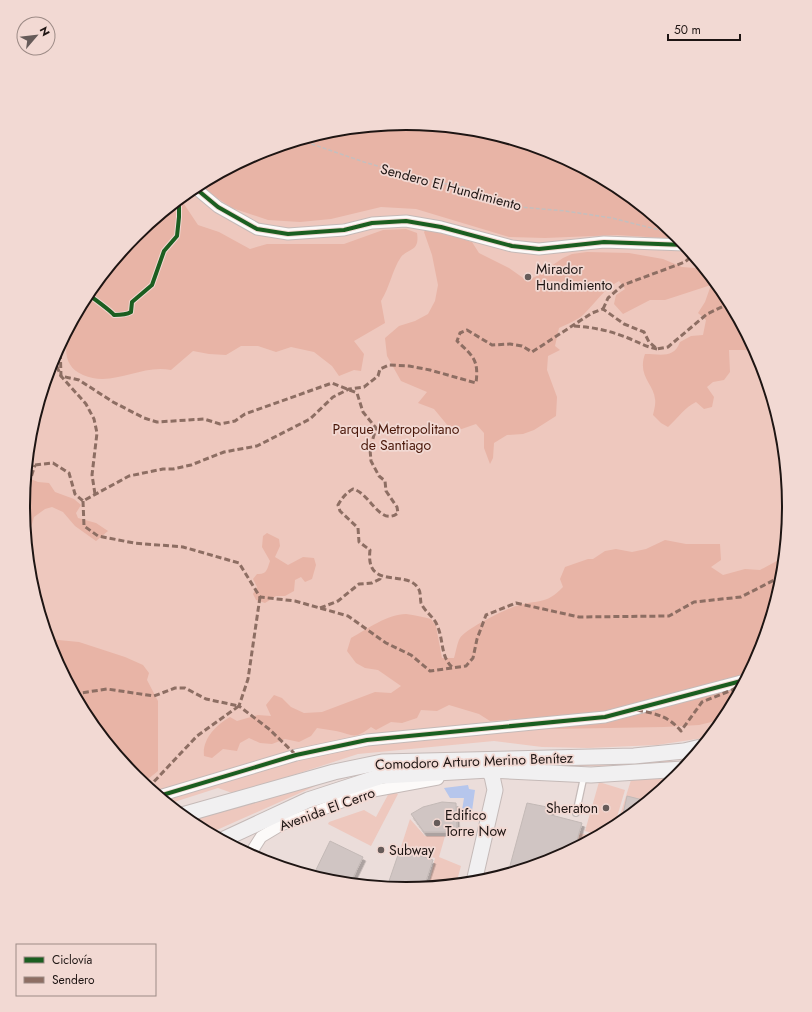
<svg xmlns="http://www.w3.org/2000/svg" width="812" height="1012" font-family="Jost,sans-serif">
<defs>
<filter id="shadow"><feDropShadow dx="2.5" dy="4" stdDeviation="0" flood-color="#0004"/></filter>
</defs>
<rect width="100%" height="100%" fill="#ebddda"/>
<g fill="#eec8be">
<path d="M406,123L481,130L553,152L619,188L677,235L725,293L760,360L782,432L789,506L782,581L760,653L724,719L710,737L657,745L588,748L542,747L494,741L358,754L235,794L218,788L168,804L135,777L87,719L52,652L30,580L23,506L30,431L52,359L88,293L135,235L193,187L260,152L332,130Z"/>
<path d="M670,759L676,765L492,767Z"/>
<path d="M364,771L320,784L210,833L189,821L318,781Z"/>
<path d="M681,772L677,777L617,825L631,780Z"/>
<path d="M599,782L625,790L614,827L598,835L585,831Z"/>
<path d="M393,791L398,794L371,846L328,824L329,822L364,810L376,817L389,793Z"/>
<path d="M410,819L425,836H445L439,857L461,866L456,884L428,887L435,858L401,847Z"/>
<path d="M579,833L596,837L575,848Z"/>
</g>
<g fill="#e8b4a6">
<path d="M406,123L481,130L553,152L619,188L680,239L617,235L545,238L509,237L416,209L381,207L331,219L300,222L268,220L232,208L198,185L260,152L332,130Z"/>
<path d="M180,198L198,225L219,232L250,249L267,244H344L383,230L406,229L417,233C420,252 408,248 401,257C392,270 390,287 381,301L385,323L354,341L364,354L361,371L354,370L339,376L332,366L314,352L291,347L276,352L258,346H241L226,355L209,354L193,351L171,370C140,364 113,388 83,375C31,353 114,256 136,235C149,222 165,210 180,198Z"/>
<path d="M427,228L472,242L479,253L509,268L526,280L535,277L563,258L572,254L587,252L629,253L663,259L682,267L695,268L701,265C728,298 753,336 765,377L757,365L755,352L745,350H729L730,372L724,380L713,382L707,387L714,397L712,407L704,409L696,402C685,407 678,418 668,427L661,423L653,415C654,410 656,404 655,399C654,384 637,376 645,354C660,354 674,359 680,342L691,336L703,335L706,320L698,313L705,302L711,285L665,300H650L623,314L614,304L616,295L625,289L619,281C604,289 596,302 584,314C578,320 567,324 559,328L555,346L560,350L548,356L547,370L557,397L556,416L534,430L523,434L507,435L494,443L493,458L490,464L484,448V433L476,424L453,432L434,409L418,403L427,392L401,381L387,356L385,338L399,326L415,321L428,314L435,301L438,285L432,255L424,232Z"/>
<path d="M26,477L38,482L49,483L55,492L74,499L81,505L76,513L78,518L96,523L108,531L96,541L75,526L63,512L52,507L45,509L34,517L27,542L23,506Z"/>
<path d="M267,533L279,539L280,546L275,557L288,565L303,557L314,558L316,565L312,579L305,582L301,577L295,580L294,591L285,596H276L265,603L256,600L253,594L257,587L253,579L257,574C267,575 267,569 270,561L262,547L263,536Z"/>
<path d="M665,540L686,544H720L721,560L711,567L723,575L745,569L760,570L784,557L782,581L760,653L724,719L699,725L664,727L551,729L520,719L490,721L479,714L449,705L437,711L421,710L417,718L402,723L391,722L376,730L371,727C354,740 354,735 336,731C330,730 323,729 317,728L311,736L299,742L285,739L272,744L260,743L249,738L240,743L237,751L223,749L212,758L204,756C202,739 216,725 230,717L237,721L258,715L271,716L266,705L274,695L282,698L291,707L304,713L322,712L375,692L391,693L401,686L378,670L365,668L356,663L347,651L351,638C367,629 388,614 406,614C415,615 423,617 431,619L436,626L442,658H454C456,652 457,643 460,638C467,628 504,610 516,606C537,599 545,606 563,587L560,579L565,567L588,559H593L605,551L616,549L632,552L646,549Z"/>
<path d="M48,639L79,642L125,657L143,665L149,673L147,680L158,701V771L143,783L135,777L87,719L52,652Z"/>
</g>
<path fill="#b6c6ec" d="M468,785L469,789L475,790L472,811L462,810L464,798H450L444,788Z"/>
<g fill="#d0c5c3" stroke="#c3b9b6" filter="url(#shadow)">
<path d="M627,796L647,801L621,823Z"/>
<path d="M442,802L456,803L457,832H424L411,814L423,807Z"/>
<path d="M527,803L552,808L551,815L582,823L579,833L575,848L552,860L508,873Z"/>
<path d="M330,841L363,857L350,884L331,882L313,876Z"/>
<path d="M400,849L433,860L424,887L406,889L387,887Z"/>
</g>
<g fill="none" stroke-linecap="round" stroke-linejoin="round">
<defs>
<path id="lane" d="M576,813L584,776"/>
<g id="street">
<path d="M194,187L218,207L257,229L288,234L344,230L372,223L406,221L441,227L512,246L539,249L604,242L685,245"/>
<path d="M159,796L296,755L367,740L605,717L745,680"/>
<path d="M253,857L254,848L261,837L281,825L368,792L438,779"/>
</g>
<g id="secondary">
<path d="M384,776L489,770L591,775L683,769"/>
<path d="M182,815L334,772L382,762L634,756L684,751L701,747"/>
<path d="M222,840L308,800L394,772"/>
<path d="M474,882L495,790L492,776L483,763"/>
</g>
</defs>
<use href="#lane" stroke="#c5bab8" stroke-width="8"/>
<use href="#street" stroke="#c5bab8" stroke-width="13"/>
<use href="#secondary" stroke="#c5bab8" stroke-width="17"/>
<path stroke="#c4bfbe" stroke-width="1.5" stroke-dasharray="4 2" stroke-linecap="butt" d="M300,140L364,162L422,179L463,187L520,207L565,211L612,218L671,233"/>
<use href="#lane" stroke="#fcfaf9" stroke-width="5.5"/>
<use href="#street" stroke="#fcfaf9" stroke-width="11"/>
<use href="#secondary" stroke="#f1f0f1" stroke-width="15"/>
<g stroke="#8d6e63" stroke-width="3" stroke-dasharray="6 3" stroke-linecap="butt">
<path d="M603,309L608,298L623,285L685,262L693,255"/>
<path d="M574,326C593,327 611,331 628,338C638,342 646,347 657,349"/>
<path d="M60,344L61,376L79,380L113,402L144,418L157,422L204,419L220,424L235,421L245,414L332,383L357,393L363,412L376,428L370,449L371,461L379,476L385,481L386,491L397,507L398,513C380,527 370,493 353,489C346,493 342,498 338,505L340,511L358,528L359,542L370,550C365,591 407,569 418,588C421,592 420,598 421,603C424,611 434,617 437,625C444,640 440,657 453,668"/>
<path d="M53,358L61,376L86,404L94,419L97,433L92,475L95,494"/>
<path d="M27,461L35,465L53,463L69,473L75,494L83,501L129,476L163,469H173L191,465L224,452L257,446L310,419L333,397L349,389L364,387L378,376L380,369L389,365L409,366L430,370L476,383C479,360 473,356 457,341L460,333L467,330L492,345L510,344L522,346L532,352L592,313L603,309L624,324L644,332L649,342L657,349L668,347L707,314L730,303"/>
<path d="M24,491L27,490L35,465"/>
<path d="M83,501L84,526L98,536L134,543L183,547L239,563L260,597L295,601L348,616L386,643L411,655L430,671L466,666L473,658L477,639L486,615L516,603L579,617L669,616L694,602L741,597L782,576"/>
<path d="M260,597L248,679L239,706L269,729L296,755"/>
<path d="M320,608L338,601L359,584L372,583L380,579V575"/>
<path d="M74,694L107,689L154,696L175,688H185L206,699L239,706L197,736L148,788"/>
<path d="M637,710C657,714 668,716 681,731L702,702L732,690L740,685"/>
</g>
<defs>
<g id="cycleway">
<path d="M194,187L218,207L257,229L288,234L344,230L372,223L406,221L441,227L512,246L539,249L604,242L685,245"/>
<path d="M87,294C92,297 111,311 114,315C119,315 126,315 131,312L132,302L152,285L164,251L177,236L179,217V199"/>
<path d="M159,796L296,755L367,740L605,717L745,680"/>
</g>
</defs>
<use href="#cycleway" stroke="#f2d9d3" stroke-width="6"/>
<use href="#cycleway" stroke="#1b5e20" stroke-width="4"/>
</g>
<g fill="#665b59" stroke="#f2d9d3" stroke-width="1.5">
<circle cx="528" cy="277" r="4"/>
<circle cx="606" cy="808" r="4"/>
<circle cx="437" cy="823" r="4"/>
<circle cx="381" cy="850" r="4"/>
</g>
<g text-anchor="middle" stroke-width="3.5" stroke-linejoin="round" paint-order="stroke">
<g font-size="14" fill="#1e1513" stroke="#f2d9d3">
<text transform="translate(451 187) rotate(15)" y="5">Sendero El Hundimiento</text>
<text transform="translate(474 761) rotate(-2)" y="5">Comodoro Arturo Merino Benítez</text>
<text transform="translate(327 809) rotate(-20)" y="5">Avenida El Cerro</text>
</g>
<g font-size="14" fill="#1e1513" stroke="#f2d9d3" text-anchor="start">
<text x="536" y="274">Mirador<tspan x="536" dy="16">Hundimiento</tspan></text>
<text x="598" y="813" text-anchor="end">Sheraton</text>
<text x="445" y="820">Edifico<tspan x="445" dy="16">Torre Now</tspan></text>
<text x="389" y="855">Subway</text>
</g>
<g font-size="14" fill="#491608" stroke="#f2d9d3">
<text x="396" y="434">Parque Metropolitano<tspan x="396" dy="16">de Santiago</tspan></text>
</g>
</g>
<path d="M0 0H812V1012H0ZM30 506a376 376 0 1 1 752 0a376 376 0 1 1-752 0Z" fill="#f2d9d3" fill-rule="evenodd"/>
<path fill="none" stroke="#1e1513" stroke-width="2" d="M30 506a376 376 0 1 1 752 0a376 376 0 1 1-752 0Z"/>
<rect x="16" y="944" width="140" height="52" fill="#f2d9d3" stroke="#9d8b86"/>
<rect x="24" y="957" width="20" height="6" fill="#1b5e20" stroke="#9d8b86"/>
<text x="52" y="964" font-size="12" fill="#1e1513">Ciclovía</text>
<rect x="24" y="977" width="20" height="6" fill="#8d6e63" stroke="#9d8b86"/>
<text x="52" y="984" font-size="12" fill="#1e1513">Sendero</text>
<g transform="translate(36 36) rotate(62)"><circle r="19" fill="#f2d9d3" stroke="#9d8b86"/>
<path d="M0-3L7 15L0 10L-7 15Z" fill="#665b59"/>
<text y="-6" font-size="11" font-weight="bold" text-anchor="middle" fill="#1e1513">N</text>
</g>
<path d="M668 34v6h72v-6" fill="none" stroke="#1e1513" stroke-width="2"/>
<text x="674" y="34" font-size="12" fill="#1e1513" stroke="#f2d9d3" stroke-width="3" paint-order="stroke">50 m</text>
</svg>
